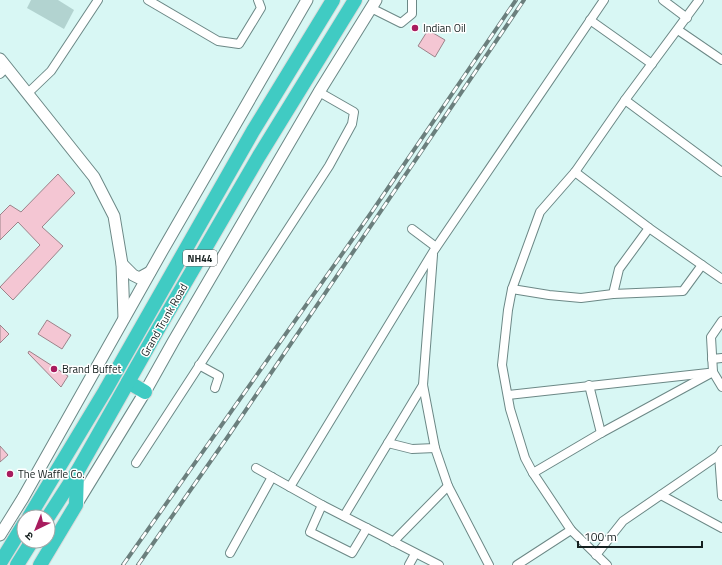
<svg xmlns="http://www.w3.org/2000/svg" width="722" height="565" font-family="'Titillium Web','Noto Sans Devanagari',sans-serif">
<rect width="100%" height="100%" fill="#d8f7f4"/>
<path fill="#b2d3d0" d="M31,0H58L74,10L64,29L27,8Z"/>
<g fill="#f4c6d3" stroke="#9c838a">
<path d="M428,30L445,40L435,57L418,46Z"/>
<path d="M58,174L75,193L42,227L63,246L13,300L0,287L40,245L18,222L0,240V215L10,205L21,212Z"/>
<path d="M47,320L71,335L62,349L38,334Z"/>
<path d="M0,325L9,334L0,343Z"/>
<path d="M29,351L68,376L61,387L28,353Z"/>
<path d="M0,446L8,455L0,462Z"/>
</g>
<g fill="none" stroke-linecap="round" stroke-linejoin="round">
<defs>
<g id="street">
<path d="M148,0L218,41L239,44L261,8L258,0"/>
<path d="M663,0L687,18"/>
<path d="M371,8L401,23L412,14V0"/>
<path d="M590,20L652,64"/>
<path d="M678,30L722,60"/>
<path d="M0,74L7,67"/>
<path d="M28,93L51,71L98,0"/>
<path d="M625,100L722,172"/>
<path d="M575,172L649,228L722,279"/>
<path d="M412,229L436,247"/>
<path d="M433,255L423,385L435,448L448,486L489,565"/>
<path d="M512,289L549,295L581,298L613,294L683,291L702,265"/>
<path d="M613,294L619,269L649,228"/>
<path d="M722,321L711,337L713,372L722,387"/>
<path d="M712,359L722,358"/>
<path d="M199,365L219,376L215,388"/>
<path d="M589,385L601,433"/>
<path d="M508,395L708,373"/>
<path d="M388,443L412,449L435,448"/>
<path d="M722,450L719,455L722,496"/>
<path d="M136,463L329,166L352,124L354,112L319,92"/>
<path d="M256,468L322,505L439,565"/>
<path d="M533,473L601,433L713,372"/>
<path d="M290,487L433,252L604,0"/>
<path d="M661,495L722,528"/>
<path d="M322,505L310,532L352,553L367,528"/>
<path d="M344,516L423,385"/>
<path d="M393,542L448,486"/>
<path d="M230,553L272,477"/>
<path d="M596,555L623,521L719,455"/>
<path d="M409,565L415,554"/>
<path d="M517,565L571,530"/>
<path d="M607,565L571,530L533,473L525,458L510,409L502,365L508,310L512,289L540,212L575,172L625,100L699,0"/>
</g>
<g id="secondary">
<path d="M0,59L94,177L114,216L122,264L124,318"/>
<path d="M122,264L133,275L139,278L150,272"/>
<path d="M76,505L145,392L173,342L319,92L376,0"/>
<path d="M0,535L23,498L161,253L307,0"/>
</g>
<g id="highway">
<path d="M128,382L145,392"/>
<path d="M29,517L105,391L253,131L333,0"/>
<path d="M48,517L77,472L157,331L259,156L355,0"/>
<path d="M0,563L24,524"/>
<path d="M17,565L32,541"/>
<path d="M40,565L76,505L77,472"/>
</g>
</defs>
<use href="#street" stroke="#6c8886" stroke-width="10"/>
<use href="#secondary" stroke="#6c8886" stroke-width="13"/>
<use href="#highway" stroke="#dadbdb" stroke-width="16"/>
<use href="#street" stroke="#fff" stroke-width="8"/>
<use href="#secondary" stroke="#fff" stroke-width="11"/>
<use href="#highway" stroke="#40cbc3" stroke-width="14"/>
<defs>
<g id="rail">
<path d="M123,565L371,213L516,0"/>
<path d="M138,565L229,435L524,0"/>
</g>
</defs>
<use href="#rail" stroke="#6b7f7d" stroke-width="4"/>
<use href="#rail" stroke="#fff" stroke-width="2.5" stroke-dasharray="8" stroke-linecap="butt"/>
</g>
<g fill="#a81c5e" stroke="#fff" stroke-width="1.5">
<circle cx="415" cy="28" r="4"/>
<circle cx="54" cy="369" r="4"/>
<circle cx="10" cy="474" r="4"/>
</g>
<g text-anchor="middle" stroke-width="3" stroke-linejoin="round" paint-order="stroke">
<rect fill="#fff" stroke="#5b6362" stroke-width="1" x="183" y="250" width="34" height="16" rx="3"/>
<g font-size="10" font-weight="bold" fill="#15201f">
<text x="200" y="262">NH44</text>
</g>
<g font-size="11" fill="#15201f" stroke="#fff" text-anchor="start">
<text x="423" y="32">Indian Oil</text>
<text x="62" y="373">Brand Buffet</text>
<text x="18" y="478">The Waffle Co.</text>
</g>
<g font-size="11" fill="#15201f" stroke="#fff">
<text transform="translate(164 320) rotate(-60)" y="4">Grand Trunk Road</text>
</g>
</g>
<g transform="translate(36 529) rotate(223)"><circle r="19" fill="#ffffff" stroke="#a1a6a5"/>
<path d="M0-3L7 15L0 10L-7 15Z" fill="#a81c5e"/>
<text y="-6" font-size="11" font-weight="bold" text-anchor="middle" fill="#15201f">उ</text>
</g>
<path d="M578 541v6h124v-6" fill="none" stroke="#15201f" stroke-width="2"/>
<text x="584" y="541" font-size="12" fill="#15201f" stroke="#ffffff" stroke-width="3" paint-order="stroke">100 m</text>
</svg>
